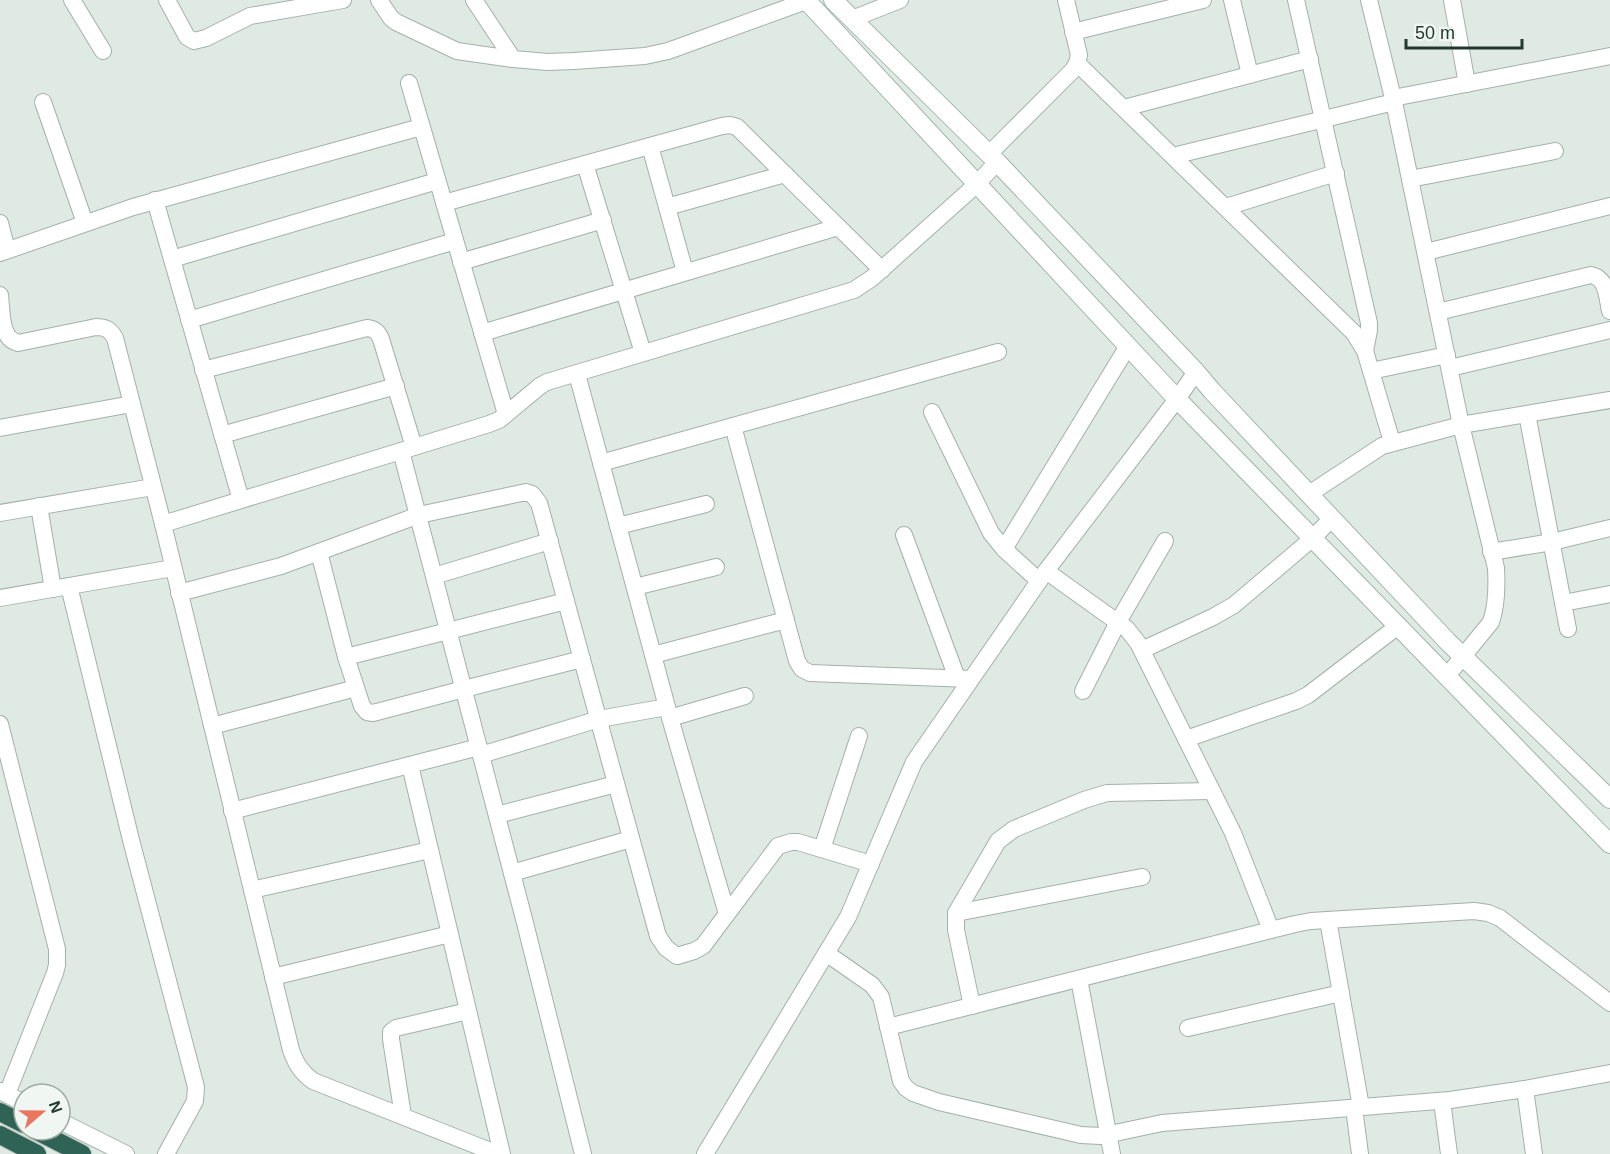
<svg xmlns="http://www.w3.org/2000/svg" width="1610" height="1154" font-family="Helvetica,sans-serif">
<rect width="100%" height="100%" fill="#e0eae4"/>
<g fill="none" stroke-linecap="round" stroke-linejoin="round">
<defs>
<g id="street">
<path d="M72,0L103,51"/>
<path d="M167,0L187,37L194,41L206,38L250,16L343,0"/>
<path d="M379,0L391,18L396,22L457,51L513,59L548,62L574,61L645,56L668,51L806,1"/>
<path d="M474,0L513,59"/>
<path d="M1232,0L1250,75"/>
<path d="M1296,0L1369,323V330L1365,351"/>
<path d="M1369,0L1394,102L1461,425L1610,400"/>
<path d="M1452,0L1467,84"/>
<path d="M852,19L900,0"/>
<path d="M1073,32L1203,0"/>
<path d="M1077,63L1354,333L1365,351L1392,442"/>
<path d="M409,83L506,414"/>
<path d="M1393,98L1610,56"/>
<path d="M43,102L85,223"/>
<path d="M1124,108L1310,59"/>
<path d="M650,146L685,272"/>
<path d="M989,154L1073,70L1077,63L1079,55L1066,0"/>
<path d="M1173,156L1394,102"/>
<path d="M585,164L643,353"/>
<path d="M1410,179L1555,151"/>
<path d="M155,200L241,500"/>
<path d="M444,203L722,126L730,125L737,127L882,270"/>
<path d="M667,207L785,174"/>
<path d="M1226,207L1336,173"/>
<path d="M0,223L7,250"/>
<path d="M1426,252L1610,206"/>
<path d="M0,253L133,207L421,127"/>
<path d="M172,259L437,181"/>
<path d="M461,262L603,220"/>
<path d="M0,295C2,311 0,339 18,343L96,327C105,327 110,329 115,338L163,524L291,1050C296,1064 301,1072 313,1081L498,1154"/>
<path d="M1438,312L1591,275C1607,278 1607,297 1610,311"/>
<path d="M189,320L455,241"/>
<path d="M482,333L838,227"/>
<path d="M1450,368L1610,330"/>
<path d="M203,370L367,328C375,329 378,332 381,339L414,447"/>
<path d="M1371,371L1447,355"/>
<path d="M577,374L670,718L727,914"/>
<path d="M932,412L991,533L1004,549L1039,581"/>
<path d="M1527,414L1568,629"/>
<path d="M733,426L797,661L802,669L810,673L971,679"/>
<path d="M0,428L132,404"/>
<path d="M222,435L396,386"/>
<path d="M401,451L524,919L583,1154"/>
<path d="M601,463L998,352"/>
<path d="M1309,494L1382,446L1461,425L1496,568C1497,586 1497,605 1491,622L1447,676"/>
<path d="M39,506L53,589"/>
<path d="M0,513L153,487"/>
<path d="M163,524L489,424L499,420L540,386L547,382L854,290L872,278L977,184L997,162"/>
<path d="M618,526L706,504"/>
<path d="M904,535L957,678"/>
<path d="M1004,549L1128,346"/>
<path d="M319,552L346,657L362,706L367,712L373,713L464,689L582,659"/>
<path d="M1491,552L1552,542L1610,528"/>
<path d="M1046,571L1127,629L1138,643L1233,833L1271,930"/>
<path d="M434,576L550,541"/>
<path d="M69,586L131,840L196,1087L195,1101L166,1154"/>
<path d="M635,587L716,567"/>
<path d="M179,593L281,566L419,515L526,492L532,494L539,503L658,936L666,948L677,956L694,951L703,946L778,846L791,842H798L871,864"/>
<path d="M0,598L173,568"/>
<path d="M1563,603L1610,594"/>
<path d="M1142,650L1213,617L1234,605L1313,538L1332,518"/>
<path d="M653,655L786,620"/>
<path d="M346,657L566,601"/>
<path d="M1083,691L1118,622L1165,541"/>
<path d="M670,718L745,696"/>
<path d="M0,724L57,949V965L55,973L7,1094"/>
<path d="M212,726L356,688"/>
<path d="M1186,739L1296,701L1308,695L1398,626"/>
<path d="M481,755L599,719L667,707"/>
<path d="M410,765L502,1154"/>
<path d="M232,811L479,747"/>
<path d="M497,815L616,784"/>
<path d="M822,849L859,736"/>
<path d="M512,873L631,839"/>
<path d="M252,890L430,850"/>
<path d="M956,913L1142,877"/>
<path d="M1328,920L1361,1107"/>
<path d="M826,953L872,985L881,997L901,1081L906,1088L913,1093L939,1102L1081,1135L1101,1136L1162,1123L1450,1100L1525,1089L1610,1073"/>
<path d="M273,977L450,934"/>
<path d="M1079,979L1112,1154"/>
<path d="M972,1006L956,930V913L998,841L1014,829L1084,800L1107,793L1212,791"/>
<path d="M888,1027L1295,924L1311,921L1474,911L1488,913L1500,918L1610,1003"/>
<path d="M1188,1028L1341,993"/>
<path d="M1525,1089L1534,1154"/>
<path d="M0,1091L24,1103"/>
<path d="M1442,1101L1449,1154"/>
<path d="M1354,1108L1360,1154"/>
<path d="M403,1116L391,1039V1032L396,1028L468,1011"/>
<path d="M60,1121L126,1154"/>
<path d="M705,1154L848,917L914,762L1046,571L1177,399L1196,372"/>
</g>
<g id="secondary">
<path d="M806,0L1177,399L1610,844"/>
<path d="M833,0L997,162L1196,372L1212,391L1448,642L1610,799"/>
</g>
<g id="highway">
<path d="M0,1112L24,1124"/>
<path d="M35,1130L82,1154"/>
<path d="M0,1135L37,1154"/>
</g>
</defs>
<use href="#street" stroke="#a3b1ab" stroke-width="18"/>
<use href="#secondary" stroke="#a0b5ab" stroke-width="20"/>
<use href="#highway" stroke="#bdc4c1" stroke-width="20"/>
<use href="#street" stroke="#fff" stroke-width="16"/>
<use href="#secondary" stroke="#fff" stroke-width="18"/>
<use href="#highway" stroke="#2f6355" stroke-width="18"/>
</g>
<g transform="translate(42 1112) rotate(70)"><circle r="28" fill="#f0f7f3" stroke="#9eaba5" stroke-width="1.5"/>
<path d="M0-4.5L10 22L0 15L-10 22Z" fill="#e9775f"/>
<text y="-9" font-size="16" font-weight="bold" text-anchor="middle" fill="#223931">N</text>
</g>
<path d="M1406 39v9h116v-9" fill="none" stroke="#223931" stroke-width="3"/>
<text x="1415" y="39" font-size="18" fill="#223931" stroke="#f0f7f3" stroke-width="4.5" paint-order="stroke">50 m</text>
</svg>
